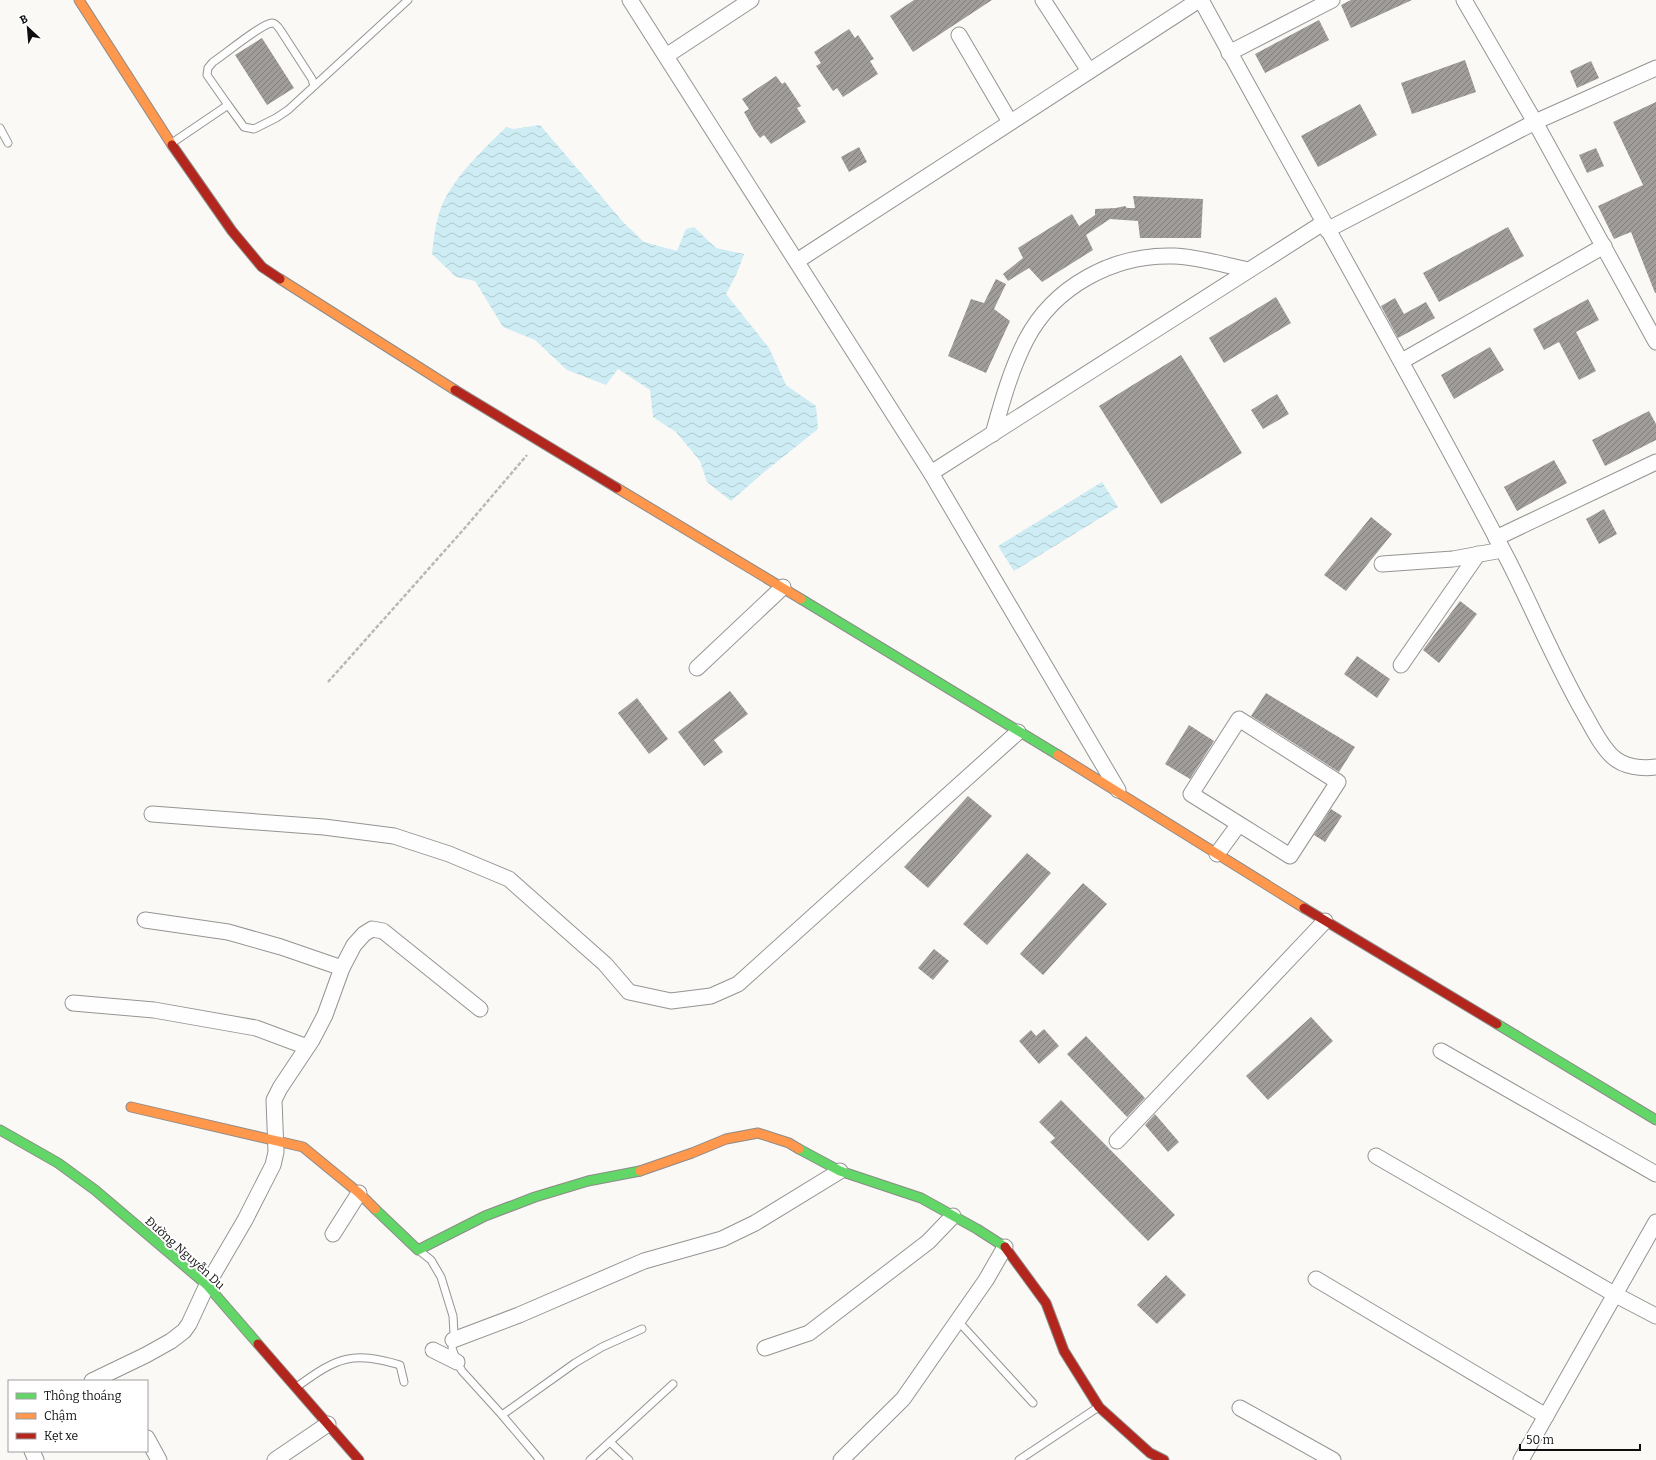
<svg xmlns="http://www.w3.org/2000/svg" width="1656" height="1460" font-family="Bitter,serif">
<defs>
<pattern id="water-waves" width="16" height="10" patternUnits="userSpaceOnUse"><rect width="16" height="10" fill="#cdecf4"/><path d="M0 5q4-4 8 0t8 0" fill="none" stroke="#afc9d0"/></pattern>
<pattern id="building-hatch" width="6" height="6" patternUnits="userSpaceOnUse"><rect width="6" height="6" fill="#9f9c9a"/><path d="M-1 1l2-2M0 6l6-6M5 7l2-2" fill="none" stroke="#807e7c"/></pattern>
</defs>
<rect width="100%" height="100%" fill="#fbf9f5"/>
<g fill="url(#water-waves)">
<path d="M540,125L624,223L644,242L677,251L686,229L694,227L716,248L744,254L737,273L726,294L769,348L786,385L816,406L818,429L763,473L731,501L707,482L700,461L676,432L653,417L650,390L618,369L606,385L567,370L535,340L503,327L475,281L456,277L432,254C434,235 437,211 447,195C462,169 485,148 506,127L513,129Z"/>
<path d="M1102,482L1118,507L1014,571L998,546Z"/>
</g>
<g fill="url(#building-hatch)">
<path d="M914,0H992L913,52L890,16Z"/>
<path d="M1351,0H1412L1351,28L1341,5Z"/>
<path d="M1319,20L1329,40L1265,73L1255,54Z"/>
<path d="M849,29L855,38L858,35L874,59L870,61L878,74L843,97L837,88L833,91L816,66L821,63L814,52Z"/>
<path d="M262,38L294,88L267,105L235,55Z"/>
<path d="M1465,60L1476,92L1412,114L1401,83Z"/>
<path d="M1591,61L1599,78L1577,88L1570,71Z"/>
<path d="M776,76L782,84L785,82L801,106L797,108L806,122L771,144L764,135L760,138L754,130L744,112L749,109L742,99Z"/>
<path d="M1656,102V293H1655L1631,232L1614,239L1598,206L1643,185L1613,122Z"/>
<path d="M1360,104L1377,135L1318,167L1301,136Z"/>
<path d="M859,147L867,162L849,172L841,157Z"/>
<path d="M1596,148L1604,166L1587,173L1579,155Z"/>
<path d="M1133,196L1203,199L1201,238H1140L1138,221L1110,219L1086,235L1093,250L1042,282L1029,268L1008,281L1003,274L1023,258L1018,248L1072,214L1079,226L1095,215V209L1116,208L1125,206L1127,208H1135Z"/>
<path d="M1508,227L1524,256L1439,302L1423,273Z"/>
<path d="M996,279L1006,284L994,309L1010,321L986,373L948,356L971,299L984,303Z"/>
<path d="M1276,297L1291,323L1224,363L1209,338Z"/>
<path d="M1395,298L1404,314L1426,302L1435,318L1398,338L1381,306Z"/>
<path d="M1588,299L1599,320L1576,332L1596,371L1579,380L1559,342L1544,350L1533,329Z"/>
<path d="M1490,347L1504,370L1454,399L1441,375Z"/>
<path d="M1181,355L1242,453L1161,504L1099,406Z"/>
<path d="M1277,394L1289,414L1263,429L1251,410Z"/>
<path d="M1649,411L1656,424V440L1605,466L1592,440Z"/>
<path d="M1554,460L1567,483L1517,511L1504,487Z"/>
<path d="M1604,509L1617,534L1599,544L1586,519Z"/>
<path d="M1371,517L1392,534L1346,591L1324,575Z"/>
<path d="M1460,601L1477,614L1439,663L1423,650Z"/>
<path d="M1357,656L1390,679L1377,698L1344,674Z"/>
<path d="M730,691L748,714L714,740L723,752L704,766L678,732Z"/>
<path d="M1266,693L1355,747L1339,772L1251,716Z"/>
<path d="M637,698L668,739L649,754L618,713Z"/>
<path d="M1189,725L1214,741L1190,779L1165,764Z"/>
<path d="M968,796L992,816L928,888L904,867Z"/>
<path d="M1331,809L1342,816L1325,842L1314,835Z"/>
<path d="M1027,853L1051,873L987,945L963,924Z"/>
<path d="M1083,883L1107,904L1043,975L1020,954Z"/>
<path d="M934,949L949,961L933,980L918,968Z"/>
<path d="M1311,1017L1333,1041L1268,1100L1246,1076Z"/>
<path d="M1044,1029L1059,1046L1039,1064L1019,1041L1031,1030L1036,1036Z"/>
<path d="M1086,1036L1145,1098L1127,1117L1067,1054Z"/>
<path d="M1061,1100L1175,1215L1148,1241L1050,1142L1055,1138L1039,1122Z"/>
<path d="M1155,1114L1179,1142L1168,1152L1145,1125Z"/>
<path d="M1166,1275L1186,1295L1157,1324L1137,1305Z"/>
</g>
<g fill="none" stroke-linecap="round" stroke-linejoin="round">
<defs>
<g id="lane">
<path d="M228,105L207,75L208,68L213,62C224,55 261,24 272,23C276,23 279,28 281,31L312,79L314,86"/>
<path d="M0,128L8,143"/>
<path d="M172,143L228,105L244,127L254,129L276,118L288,110L408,0"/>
<path d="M421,1252L431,1260L441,1277L453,1316L454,1334L452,1348L457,1362L462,1371L502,1415L540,1460"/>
<path d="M958,1321L1033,1403"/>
<path d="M298,1386C338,1357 352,1351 400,1365L404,1382"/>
<path d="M502,1415L575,1363L602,1347L642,1329"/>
<path d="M610,1442L629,1460"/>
<path d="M590,1460L673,1384"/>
<path d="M1019,1460L1097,1408"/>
</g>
<g id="street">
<path d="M630,0L931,473L1118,790"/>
<path d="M1043,0L1089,71"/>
<path d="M1201,0C1303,187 1409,371 1508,560C1534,611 1556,665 1585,715C1593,729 1601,746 1613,757C1624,767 1642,769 1656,767"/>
<path d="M1464,0L1535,122L1656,342"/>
<path d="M959,35L1010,122"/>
<path d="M1229,53L1332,0"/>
<path d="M666,56L751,0"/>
<path d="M1327,230L1535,122L1656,68"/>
<path d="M797,261L1199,0"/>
<path d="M1402,361L1604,246"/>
<path d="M993,434C1002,402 1011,369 1026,340C1054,286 1114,254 1174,256C1199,257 1224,265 1248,270"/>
<path d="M931,473L1323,223"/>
<path d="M1496,538L1656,462"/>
<path d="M1382,564L1453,559L1502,550"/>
<path d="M1401,665L1478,554"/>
<path d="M697,668L783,587"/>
<path d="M152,814L324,827L394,836L449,854L509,879L605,964L629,992L671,1001L711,996L738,984L1018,732"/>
<path d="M1217,854L1239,824L1290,856L1338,782L1239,719L1191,794L1239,824"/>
<path d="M145,920L228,932L281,947L342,968"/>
<path d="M73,1003L154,1010L256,1028L307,1047"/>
<path d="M1441,1051L1656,1174"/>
<path d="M1117,1141L1325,921"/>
<path d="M1376,1156L1614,1294L1656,1316"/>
<path d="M333,1234L359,1193"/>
<path d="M1316,1279L1546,1416"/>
<path d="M453,1340L519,1315L644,1261L722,1239L755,1223L840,1171"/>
<path d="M765,1348L809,1333L928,1242L953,1216"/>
<path d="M433,1350L457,1362"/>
<path d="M92,1381L146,1355L171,1341L184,1331L189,1324L207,1285L245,1220L273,1165L276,1152L274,1100L280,1088L312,1040L325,1015L342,968L354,945L364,934L372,929L383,931L480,1009"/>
<path d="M1240,1408L1333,1460"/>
<path d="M147,1438L159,1460"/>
<path d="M32,1451L36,1460"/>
<path d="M275,1460L328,1424"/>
<path d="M841,1460L903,1399L986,1280L1005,1247"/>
<path d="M1521,1460L1656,1222"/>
</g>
<g id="fast">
<path d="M801,599L1058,755"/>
<path d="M1497,1024L1656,1120"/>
<path d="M0,1130L58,1163L95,1190L207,1285L258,1344"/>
<path d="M799,1149L840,1171L921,1198L977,1229L1005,1247"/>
<path d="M375,1209L418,1250L485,1216L535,1197L588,1181L640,1171"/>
</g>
<g id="slow">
<path d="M79,0L172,145"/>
<path d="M280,279L455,390"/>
<path d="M617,488L801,599"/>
<path d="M1058,755L1304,908"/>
<path d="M131,1107L303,1147L359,1193L375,1209"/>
<path d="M640,1171L692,1153L726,1139L758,1133L789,1143L799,1149"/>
</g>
<g id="jam">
<path d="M172,145L232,231L262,267L280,279"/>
<path d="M455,390L617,488"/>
<path d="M1304,908L1497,1024"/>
<path d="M1005,1247L1046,1303L1064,1351L1099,1407L1150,1453L1164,1460"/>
<path d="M258,1344L359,1460"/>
</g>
</defs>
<use href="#lane" stroke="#959493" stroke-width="9"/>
<use href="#street" stroke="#959493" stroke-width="17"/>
<use href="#fast" stroke="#8c8b89" stroke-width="11"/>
<use href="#slow" stroke="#8c8b89" stroke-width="11"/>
<use href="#jam" stroke="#8c8b89" stroke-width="11"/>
<path stroke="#b9b8b8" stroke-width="2.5" stroke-dasharray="4 2" stroke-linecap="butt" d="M328,682L464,529L527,455"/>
<use href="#lane" stroke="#fefefe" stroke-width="7"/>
<use href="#street" stroke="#fefefe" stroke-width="15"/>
<use href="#fast" stroke="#63d668" stroke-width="9"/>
<use href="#slow" stroke="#ff974d" stroke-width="9"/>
<use href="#jam" stroke="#b3261e" stroke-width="9"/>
</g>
<g text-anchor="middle" stroke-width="4" stroke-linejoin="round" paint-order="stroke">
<g font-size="12" fill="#0f0f0f" stroke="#fff">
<text transform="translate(185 1253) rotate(42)" y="4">Đường Nguyễn Du</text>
</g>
</g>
<rect x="8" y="1380" width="140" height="72" fill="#ffffff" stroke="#9f9f9f"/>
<rect x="16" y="1393" width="20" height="6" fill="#63d668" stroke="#9f9f9f"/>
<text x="44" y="1400" font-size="12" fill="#0f0f0f">Thông thoáng</text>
<rect x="16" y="1413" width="20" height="6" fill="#ff974d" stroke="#9f9f9f"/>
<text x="44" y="1420" font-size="12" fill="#0f0f0f">Chậm</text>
<rect x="16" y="1433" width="20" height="6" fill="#b3261e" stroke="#9f9f9f"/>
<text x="44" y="1440" font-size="12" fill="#0f0f0f">Kẹt xe</text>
<g transform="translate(28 28) rotate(334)" stroke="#ffffff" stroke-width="3" paint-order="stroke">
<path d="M0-3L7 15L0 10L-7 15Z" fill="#0f0f0f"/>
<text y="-6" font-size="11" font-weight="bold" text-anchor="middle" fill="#0f0f0f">B</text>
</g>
<path d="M1520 1444v6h120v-6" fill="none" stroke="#0f0f0f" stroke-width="2"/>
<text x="1526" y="1444" font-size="12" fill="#0f0f0f" stroke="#ffffff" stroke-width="3" paint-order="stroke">50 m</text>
</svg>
